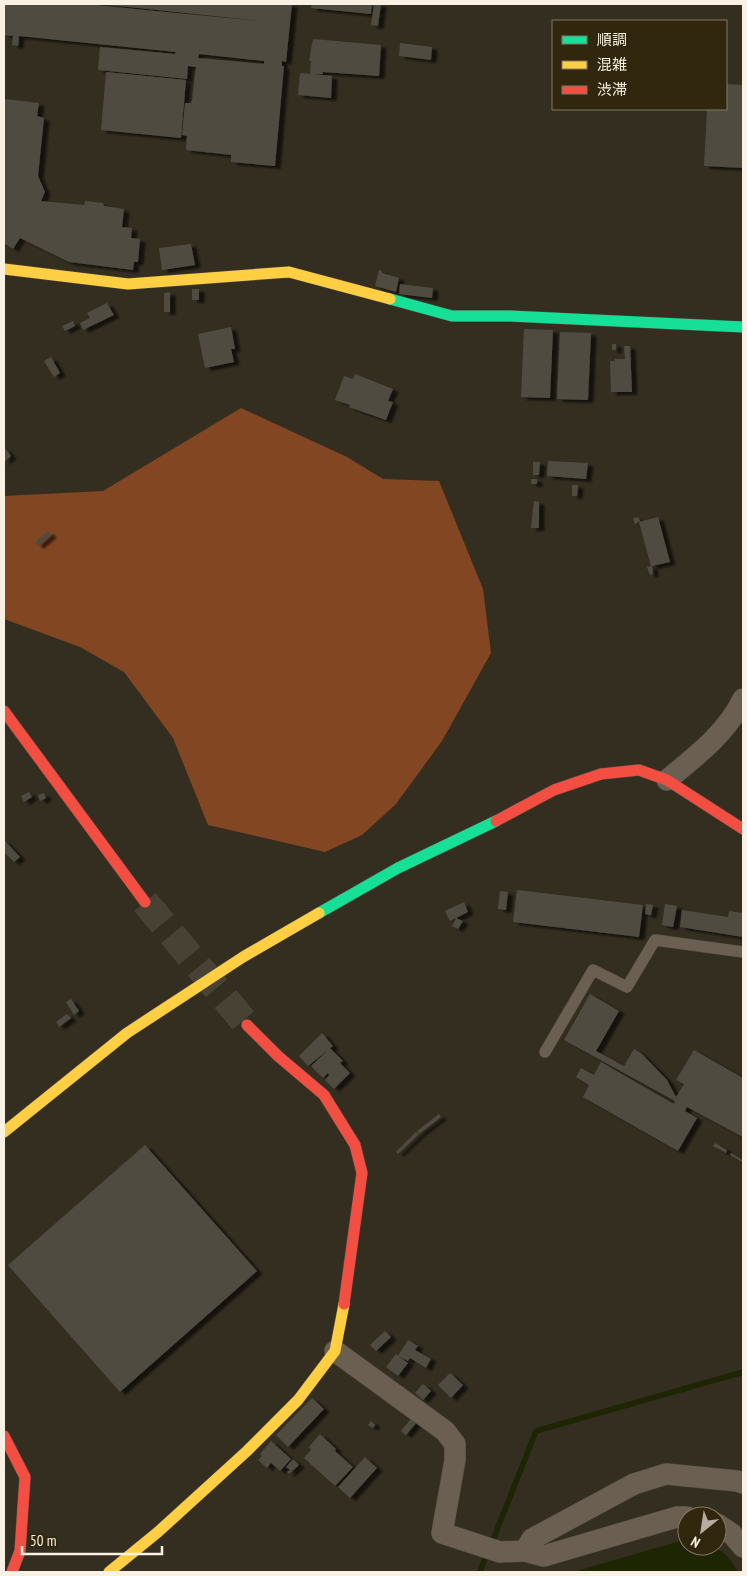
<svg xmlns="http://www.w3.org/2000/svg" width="747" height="1576" font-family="'PT Sans Narrow','Noto Sans JP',sans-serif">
<defs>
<filter id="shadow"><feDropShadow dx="5.5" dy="3" stdDeviation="1" flood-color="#0009"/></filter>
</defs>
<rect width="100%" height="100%" fill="#342e21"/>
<path fill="#834623" d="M241,408L347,457L383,479L439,481L483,589L491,653L442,741L396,804L362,835L325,852L208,825L173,738L124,672L80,647L4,619V496L103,491Z"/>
<path fill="#1d2503" d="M687,1539V1546C716,1546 722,1545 738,1572H573Z"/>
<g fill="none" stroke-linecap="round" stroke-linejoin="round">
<g stroke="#1d2503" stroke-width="5.5">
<path d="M491,1545L536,1431L743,1372"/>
<path d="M480,1572L487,1553"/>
</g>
</g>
<g fill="#4f4c40" fill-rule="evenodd" filter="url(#shadow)">
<path d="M4,4H84L270,22L110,5V4H292L286,62L282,61V66H284L275,166L231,162V155L186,150L187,136L182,135L185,103H191L192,100L196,67L188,66L187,79L98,70L100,47L175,54L176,52L19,36L18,46L12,45L13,36L4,35ZM199,54L264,61V64L198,58Z"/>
<path d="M312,4H372L371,14L311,8Z"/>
<path d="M374,4H381L378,26L371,25Z"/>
<path d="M313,39L381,45L379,76L323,72V74H313L332,76L331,98L298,95L300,73L310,74L311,61H309Z"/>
<path d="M400,43L432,47L431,60L399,56Z"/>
<path d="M106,72L186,80L181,138L101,130Z"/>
<path d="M726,84L743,85V168L704,166L707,109H726Z"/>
<path d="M4,99L39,103L37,116L44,118L38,176L45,192L41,201L84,205L85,201L103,203L104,206L124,209L122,227L132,228L131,238L140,239L138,262H134L133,270L69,262L20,238L13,249L4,243Z"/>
<path d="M191,244L195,265L162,270L159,248Z"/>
<path d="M379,270L382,271V273L399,278L396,292L375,286Z"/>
<path d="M400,284L433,288L432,298L399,294Z"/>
<rect x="192" y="289" width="7" height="11"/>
<path d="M170,292V312H164V293Z"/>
<path d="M107,303L114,315L83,330L80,323L90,318L87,313Z"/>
<path d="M73,321L75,326L65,331L62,326Z"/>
<path d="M231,327L235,349H231L234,362L205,368L198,334Z"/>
<path d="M524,329L553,330L550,398L521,397Z"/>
<path d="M560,332L591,333L588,400L557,399Z"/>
<rect x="612" y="344" width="4" height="6"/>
<path d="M624,346H630L632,392H611L610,361H615V359H625Z"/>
<path d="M51,357L60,373L54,377L44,361Z"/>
<path d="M355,374L393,389L388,401L393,402L386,420L349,407L350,405L335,400L344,376L353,379Z"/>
<path d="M4,447L11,456L4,462Z"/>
<path d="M548,461L588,463L586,479L547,476Z"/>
<path d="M533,462H540L539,475H533Z"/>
<rect x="531" y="479" width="6" height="5"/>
<path d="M572,485H578L577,496H572Z"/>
<path d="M534,501L539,502V528H531Z"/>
<path d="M638,517L640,521L635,524L633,518Z"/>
<path d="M658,517L670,562L652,566L653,574L650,575L647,567L651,566L639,522Z"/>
<path d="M48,531L51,535L38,546L35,542Z"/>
<path d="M29,792L32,797L24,802L21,796Z"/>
<path d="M44,793L46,798L40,801L38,795Z"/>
<path d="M4,840L20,857L14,862L4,852Z"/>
<path d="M517,890L643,905L639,937L513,922Z"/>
<path d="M500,891L508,892L506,910L498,909Z"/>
<path d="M464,902L468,912L450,921L445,911Z"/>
<path d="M646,904L653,905L651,915L645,914Z"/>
<path d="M665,904L677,906L673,927L662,925Z"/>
<path d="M682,910L728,917L729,911L743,913V937L680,927Z"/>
<path d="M456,918L463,921L458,929L452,926Z"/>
<path d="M590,994L619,1011L596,1051L624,1066L634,1049L642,1054L667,1080L676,1097L684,1084L676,1080L694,1050L743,1078V1137L687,1107L685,1111L697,1118L678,1151L583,1097L589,1085L576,1077L581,1068L594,1075L601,1062L674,1104L675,1101L564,1040Z"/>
<path d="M71,999L79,1011L74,1015L66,1002Z"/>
<path d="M67,1014L71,1018L59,1027L56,1022Z"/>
<path d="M322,1033L333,1046L330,1048L343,1061L340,1063L350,1073L334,1089L325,1080L329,1075L328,1073L323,1078L311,1066L328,1050L308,1066L299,1056Z"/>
<path d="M439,1114L441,1117L419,1134L417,1131Z"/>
<path d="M416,1132L419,1134L398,1154L396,1152Z"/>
<path d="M715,1143L727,1150L726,1153L713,1146Z"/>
<path d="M145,1145L257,1271L120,1392L8,1265Z"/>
<path d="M731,1153L743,1160L742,1162L730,1155Z"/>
<path d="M385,1331L391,1337L376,1351L370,1345Z"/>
<path d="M408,1340L418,1346L415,1350L431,1359L426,1368L410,1358L408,1361L398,1356Z"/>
<path d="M396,1354L408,1363L398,1376L386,1367Z"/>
<path d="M450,1373L463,1385L451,1398L438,1385Z"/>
<path d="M423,1384L431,1391L423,1400L415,1393Z"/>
<path d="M312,1398L324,1409L288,1447L276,1435Z"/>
<path d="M411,1419L416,1423L406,1435L401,1431Z"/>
<path d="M371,1421L375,1425L373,1428L368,1425Z"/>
<path d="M320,1434L336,1449L335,1451L353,1467L335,1486L304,1458L311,1450L309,1447Z"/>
<path d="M271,1441L291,1459L280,1471L271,1463L267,1468L258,1460L262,1456L260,1454Z"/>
<path d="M365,1457L377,1468L350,1498L338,1487Z"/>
<path d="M293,1459L299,1465L289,1474L287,1472L290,1470L286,1467Z"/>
</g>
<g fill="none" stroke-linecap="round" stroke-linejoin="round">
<path stroke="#484234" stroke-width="28" stroke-dasharray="28 14" stroke-linecap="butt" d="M145,902L247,1025"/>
<defs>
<path id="lane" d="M545,1052L593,970L627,987L655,940L743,952"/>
<g id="street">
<path d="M667,780C695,757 727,733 743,699"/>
<path d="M335,1351L445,1431L455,1444V1460L442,1533L500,1552L525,1551L544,1556L677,1517H687"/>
<path d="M717,1524L732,1534L743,1547"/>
<path d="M525,1551L532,1539L634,1484L666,1474L737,1481L743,1483"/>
</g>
<g id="fast">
<path d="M390,299L452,316H510L743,327"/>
<path d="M319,913L398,868L496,821"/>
</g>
<g id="slow">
<path d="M4,269L128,284L289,272L390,299"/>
<path d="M4,1132L127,1033L243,957L319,913"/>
<path d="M109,1572L158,1532L247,1451L298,1400L335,1351L344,1304"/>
</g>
<g id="jam">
<path d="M4,711L145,902"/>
<path d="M496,821L554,790L601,774L639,770L667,780L743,829"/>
<path d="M247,1025L278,1056L324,1095L355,1145L362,1173L344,1304"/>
<path d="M4,1436L25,1477L20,1551L12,1572"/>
</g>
</defs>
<use href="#lane" stroke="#4e493e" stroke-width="12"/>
<use href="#street" stroke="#4e493e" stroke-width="22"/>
<use href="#fast" stroke="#4e493e" stroke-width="12"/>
<use href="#slow" stroke="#4e493e" stroke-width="12"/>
<use href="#jam" stroke="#4e493e" stroke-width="12"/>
<use href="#lane" stroke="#6b5f51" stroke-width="11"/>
<use href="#street" stroke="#6b5f51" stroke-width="21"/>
<use href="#fast" stroke="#16e098" stroke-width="11"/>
<use href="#slow" stroke="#ffcf43" stroke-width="11"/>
<use href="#jam" stroke="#f24e42" stroke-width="11"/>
</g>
<rect width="747" height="1576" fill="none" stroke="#f9f2e4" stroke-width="10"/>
<rect x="552" y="20" width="175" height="90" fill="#31270f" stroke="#817864"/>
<rect x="562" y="36" width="25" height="8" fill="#16e098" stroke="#817864"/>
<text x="597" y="45" font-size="15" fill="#f9f2e4">順調</text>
<rect x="562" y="61" width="25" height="8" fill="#ffcf43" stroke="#817864"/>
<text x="597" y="70" font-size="15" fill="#f9f2e4">混雑</text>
<rect x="562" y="86" width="25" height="8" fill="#f24e42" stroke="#817864"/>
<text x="597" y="95" font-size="15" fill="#f9f2e4">渋滞</text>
<g transform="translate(702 1531) rotate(210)"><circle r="24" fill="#31270f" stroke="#817864"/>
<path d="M0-4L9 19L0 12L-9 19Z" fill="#b4ada0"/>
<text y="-8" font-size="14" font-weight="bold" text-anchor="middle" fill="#f9f2e4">N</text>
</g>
<path d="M22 1546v8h140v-8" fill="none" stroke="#f9f2e4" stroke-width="2.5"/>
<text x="30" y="1546" font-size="15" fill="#f9f2e4" stroke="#31270f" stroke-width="4" paint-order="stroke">50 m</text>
</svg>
